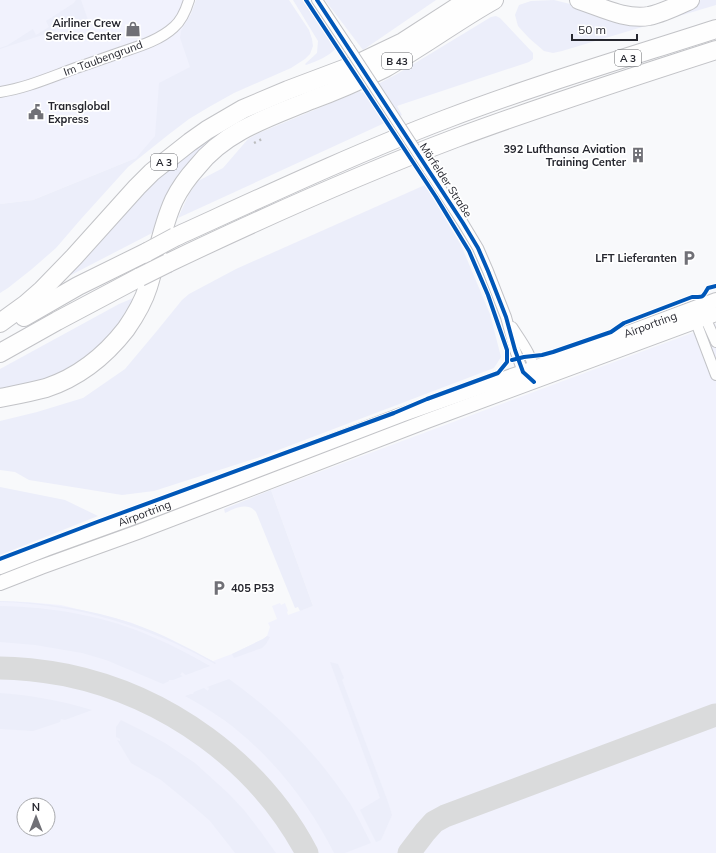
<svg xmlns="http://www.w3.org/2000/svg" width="716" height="853" font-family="Mulish,sans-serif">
<rect width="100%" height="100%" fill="#f8f9fb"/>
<g fill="#f1f2fd" fill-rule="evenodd">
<path d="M0,0H195L190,15L209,73L161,132L136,158L33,200L0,204Z"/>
<path d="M716,324V853H0V601L26,602L61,605L118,619L132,623L169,639L213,661L232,654L263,639L267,636L270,627L268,623L277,619L272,606L280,603L281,605L285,603L288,611L287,612L288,615L313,606L271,490ZM24,805H48V829H24Z"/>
</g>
<g fill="#eceefa">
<path d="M76,0H81L88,20L0,49V48L8,45L33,29L36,35L49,27L46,21L74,3Z"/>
<path d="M196,0H289L309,30L312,39L313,46L310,54L305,59L291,68L234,93L209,107L189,119L168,135L128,167L81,219L56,248L32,269L8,288L0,293V204L33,200L136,158L155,136L159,83L190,67L180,38L181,31L191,14Z"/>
<path d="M293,0H302L336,48C328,57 317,61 306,65L305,64L317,53L318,41Z"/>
<path d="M325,0H436L363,50Z"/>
<path d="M554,0L574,5L625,20L694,4L701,0H716V5L562,51L553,53L544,51L529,38L518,26L515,15L519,5L531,1Z"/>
<path d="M496,16L500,18L533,53V59L529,62L397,106L402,115L178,218L189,194L198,181L223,168L248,139L259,133L360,91L361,93L397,74L491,17Z"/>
<path d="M267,106L222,135L158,230L71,275L69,271L147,186L201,142Z"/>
<path d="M425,185L461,245L490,314L501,357L494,368L260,457L154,491L122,495L29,480L15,472L0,470V421L37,412L83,398L125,369L156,332L182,300L189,294L236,269Z"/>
<path d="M138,296L132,310L121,318L122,320L115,336L61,375L0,392V369L119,304Z"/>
<path d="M418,414L411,421L167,515L166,513L213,496L271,472Z"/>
<path d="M0,487L65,500L98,516L0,555Z"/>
<path d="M271,490L313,606L300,611L298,607L295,608L256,512C248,502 235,508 225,513L224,509Z"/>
<path d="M0,601C45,602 89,609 131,623C161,633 189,648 216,663L215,664C148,626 77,604 0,602Z"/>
<path d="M0,606C53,607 107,616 155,638C174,646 192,656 210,666L186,675L182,672L180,675L183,676L173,680H169V681L163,684L106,660L82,653L35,645L0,642Z"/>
<path d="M267,636L270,637L266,644L262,648L234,658L232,654L263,639Z"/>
<path d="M330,662L338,664L344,678L342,680L388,802L392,815L381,840L376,842L360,810L380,798Z"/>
<path d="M229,679C279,715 317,753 351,805C358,817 364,830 371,843L345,853H334C308,801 270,754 224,720C211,711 198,703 185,696L191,694H193L194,692L204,688L208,691L209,688L207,687Z"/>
<path d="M0,693C32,695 62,701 92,710L65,720L61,719L60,722L33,731L0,729Z"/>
<path d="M121,720L139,729L165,743L195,763L228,793L244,810L261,832L276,853H235L210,821L194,807L161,780L131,763L117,740L120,741V739L116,737V727Z"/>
</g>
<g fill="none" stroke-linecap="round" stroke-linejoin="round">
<g stroke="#dadbdc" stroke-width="23">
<path d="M0,668C22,668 44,671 66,675C167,696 259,762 307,853"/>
<path d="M409,853L425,832L434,822L445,816L715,715"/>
</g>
<defs>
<g id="street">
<path d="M317,0L349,48"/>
<path d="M0,92C27,88 53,76 79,67C93,62 108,57 122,52C140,46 160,40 174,27C182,20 186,10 189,0"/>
<path d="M428,169L463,223L478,248L488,271L506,317L515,350L523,372L528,377"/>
<path d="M703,313L716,342"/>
<path d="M694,317L716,375"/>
<path d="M512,327C521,341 533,356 534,373"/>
</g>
<g id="secondary">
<path id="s1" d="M0,567L46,549L140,515L401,415L523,372L716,300"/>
<path d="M0,583L41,567L138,532L427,421L716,314"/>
</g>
<g id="highway">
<path d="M579,0C601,7 625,20 649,16C663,13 677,6 690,0"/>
<path d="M175,237C265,196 354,154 446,119C535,85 626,58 716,29"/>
<path d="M168,263C262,218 358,175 456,138C542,106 629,78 716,50"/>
<path d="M24,317L78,286L147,252"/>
<path d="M0,323L26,304L42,290L74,257L137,187L152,172L190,142L207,130L243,109L288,90L357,64L403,42L468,0"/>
<path d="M0,353L57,321L140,277"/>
<path d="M0,398C15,395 31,392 46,388C79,377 105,356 126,329C135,316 143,303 148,287C157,259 161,228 174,200C180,188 188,177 197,167C225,131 270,117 311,100C336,91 361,80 385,68C394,63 403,57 411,52C439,35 465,16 494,0"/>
</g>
</defs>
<use href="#street" stroke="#c2c3c7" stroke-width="12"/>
<use href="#secondary" stroke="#c2c3c7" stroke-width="16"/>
<use href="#highway" stroke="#c2c3c7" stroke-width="20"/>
<use href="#street" stroke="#fefefe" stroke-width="10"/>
<use href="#secondary" stroke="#fefefe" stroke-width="14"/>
<use href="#highway" stroke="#fefefe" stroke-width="18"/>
<path stroke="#bcbdbe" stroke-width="2.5" stroke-dasharray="2 4" stroke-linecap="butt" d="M254,143L262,139"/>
<defs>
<path id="street-bridge" d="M349,48L428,169"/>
<g id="highway-bridge">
<path d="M147,252L175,237"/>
<path d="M140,277L168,263"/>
</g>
</defs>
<use href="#street-bridge" stroke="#c2c3c7" stroke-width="12" stroke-linecap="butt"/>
<use href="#highway-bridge" stroke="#c2c3c7" stroke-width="20" stroke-linecap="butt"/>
<use href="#street-bridge" stroke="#fefefe" stroke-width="10"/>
<use href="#highway-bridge" stroke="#fefefe" stroke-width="18"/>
<defs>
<g id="cycleway">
<path d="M317,0L463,223L478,248L488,271L506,317L515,350L523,372L534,382"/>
<path d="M512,360L524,357L542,355L553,352L611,332L624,323L692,297C704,297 702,298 708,288L716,286"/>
<path d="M0,559L97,522L394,413L427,399L498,373L507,362V350L488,295L469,251L436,197L306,0"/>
</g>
</defs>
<use href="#cycleway" stroke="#fff" stroke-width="6"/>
<use href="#cycleway" stroke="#0057b8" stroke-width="4"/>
</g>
<defs>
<symbol id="shop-bare" viewBox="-9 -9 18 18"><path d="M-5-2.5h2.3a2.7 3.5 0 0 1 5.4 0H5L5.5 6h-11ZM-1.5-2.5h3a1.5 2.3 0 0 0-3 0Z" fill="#707076" stroke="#fff" stroke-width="2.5" paint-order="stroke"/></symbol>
<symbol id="civic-bare" viewBox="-9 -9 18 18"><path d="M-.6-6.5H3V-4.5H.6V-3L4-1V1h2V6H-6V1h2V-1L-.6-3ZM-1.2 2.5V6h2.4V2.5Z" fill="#707076" stroke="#fff" stroke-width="2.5" paint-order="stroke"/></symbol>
<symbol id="building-bare" viewBox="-9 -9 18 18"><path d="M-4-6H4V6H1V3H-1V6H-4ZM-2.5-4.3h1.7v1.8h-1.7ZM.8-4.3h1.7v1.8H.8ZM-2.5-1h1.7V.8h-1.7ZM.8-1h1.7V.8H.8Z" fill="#707076" stroke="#fff" stroke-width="2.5" paint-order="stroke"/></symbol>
<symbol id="parking-bare" viewBox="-9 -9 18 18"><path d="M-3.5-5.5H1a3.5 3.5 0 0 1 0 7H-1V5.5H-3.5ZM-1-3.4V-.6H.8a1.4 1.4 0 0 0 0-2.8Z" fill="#707076" stroke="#fff" stroke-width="2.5" paint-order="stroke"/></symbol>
</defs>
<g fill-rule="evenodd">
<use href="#shop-bare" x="122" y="18" width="22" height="22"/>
<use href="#civic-bare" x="25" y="101" width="22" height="22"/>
<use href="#building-bare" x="627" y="144" width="22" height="22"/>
<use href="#parking-bare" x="678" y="247" width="22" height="22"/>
<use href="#parking-bare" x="208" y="577" width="22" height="22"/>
</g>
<g text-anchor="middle" stroke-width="3.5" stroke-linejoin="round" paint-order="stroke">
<g fill="#fff" stroke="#67686d" stroke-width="1">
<rect x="615" y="50" width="26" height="16" rx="3"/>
<rect x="382" y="53" width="30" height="16" rx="3"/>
<rect x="151" y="154" width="26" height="16" rx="3"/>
</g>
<g font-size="10" font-weight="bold" fill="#26272f">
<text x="628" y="62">A 3</text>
<text x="397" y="65">B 43</text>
<text x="164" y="166">A 3</text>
</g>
<g font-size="11" font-weight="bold" fill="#26272f" stroke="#fff" text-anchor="end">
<text x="121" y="27">Airliner Crew<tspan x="121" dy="13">Service Center</tspan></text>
<text x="48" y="110" text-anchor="start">Transglobal<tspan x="48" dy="13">Express</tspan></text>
<text x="626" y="153">392 Lufthansa Aviation<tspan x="626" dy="13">Training Center</tspan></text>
<text x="677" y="262">LFT Lieferanten</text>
<text x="231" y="592" text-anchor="start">405 P53</text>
</g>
<g font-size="11" fill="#26272f" stroke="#fff">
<text transform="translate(103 58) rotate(-20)" y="4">Im Taubengrund</text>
<text transform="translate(446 180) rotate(57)" y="4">Mörfelder Straße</text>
<text dy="4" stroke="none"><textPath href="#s1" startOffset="694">Airportring</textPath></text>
<text dy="4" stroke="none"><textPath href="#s1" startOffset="154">Airportring</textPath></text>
</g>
</g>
<g transform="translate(36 817)"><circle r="19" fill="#ffffff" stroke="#a8a9ac"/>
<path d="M0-3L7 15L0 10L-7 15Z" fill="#707076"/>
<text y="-6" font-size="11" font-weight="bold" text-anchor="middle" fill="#26272f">N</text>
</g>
<path d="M572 34v6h65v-6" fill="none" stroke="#26272f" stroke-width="2"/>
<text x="578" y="34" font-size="12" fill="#26272f" stroke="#ffffff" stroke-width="3" paint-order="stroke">50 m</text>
</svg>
